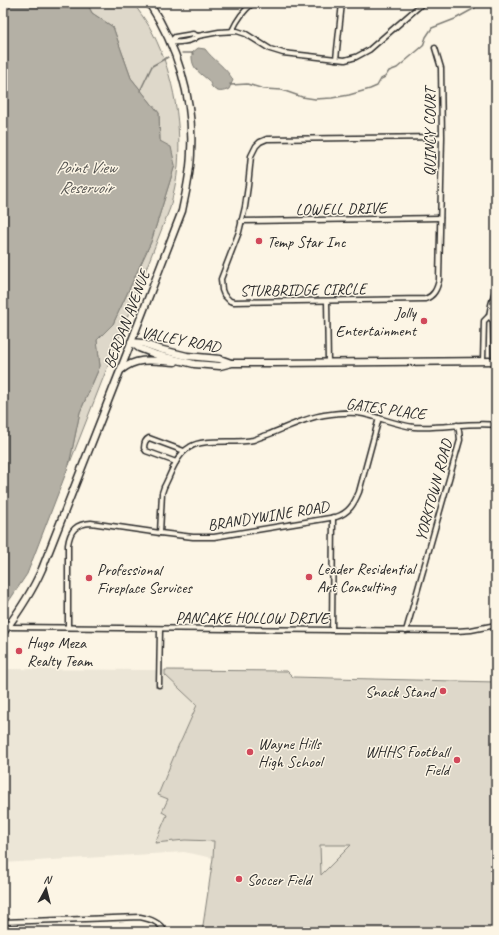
<svg xmlns="http://www.w3.org/2000/svg" width="499" height="935" font-family="Caveat,sans-serif">
<rect width="100%" height="100%" fill="#fcf5e5"/>
<filter id="ink" filterUnits="userSpaceOnUse"><feTurbulence type="fractalNoise" baseFrequency=".025" numOctaves="2"/><feDisplacementMap in="SourceGraphic" scale="8" xChannelSelector="R" yChannelSelector="G"/><feConvolveMatrix kernelMatrix="1 2 1 2 8 2 1 2 1" color-interpolation-filters="sRGB"/></filter>
<g filter="url(#ink)">
<path fill="#ece6d7" d="M3,669L287,671L293,677L496,682V821L321,875L213,858L184,852L3,863Z"/>
<g fill="#ded8ca" stroke="#84827a" fill-rule="evenodd">
<path d="M87,3H133C139,11 144,18 149,26C172,67 182,119 178,166C177,180 173,194 170,208L69,465L80,412L100,366L97,340L113,324L151,242L175,165L160,141L159,113L131,78L113,27L92,13Z"/>
<path d="M165,670L287,671L293,677L496,682V932H202L213,858L214,841L185,840L155,843L167,815L162,812L168,799L158,795L179,744L181,741L197,705L165,675ZM320,845H351L321,875Z"/>
</g>
<g fill="#b4b0a5" stroke="#7d7b74">
<path d="M3,3H87L92,13L113,27L131,78L159,113L160,141L171,147L175,165L151,242L113,324L97,340L100,366L80,412L69,465L27,574L3,610Z"/>
<path d="M198,48L205,49C213,60 226,67 233,80L229,89C223,92 217,93 212,87C210,84 210,81 207,79C197,71 191,67 192,53Z"/>
</g>
<g fill="none" stroke-linecap="round" stroke-linejoin="round">
<g stroke="#7d7b74" stroke-width="1.5">
<path d="M182,53H192L193,54"/>
<path d="M230,84L231,85L247,84L264,89L282,90L302,97L315,99L332,98L349,95L370,89L377,86L381,79L385,77L389,71L397,68L423,46L426,37L432,28L455,19L475,8L477,3"/>
<path d="M140,91L152,66L168,57"/>
</g>
<defs>
<g id="minor">
<path d="M232,31C237,20 244,10 253,3"/>
<path d="M193,34L198,36C191,42 178,43 170,42L175,37Z"/>
<path d="M198,36L219,32L237,31L246,34L270,49L283,53L345,60L356,57L369,50L423,3"/>
<path d="M435,48L441,68L442,137L439,280C437,289 434,296 425,299L234,302L230,301L224,295L222,290L221,279L239,232L245,207L248,186L251,156L256,146L260,142L267,139L442,137"/>
<path d="M336,59L342,3"/>
<path d="M241,221L440,218"/>
<path d="M327,301L328,363"/>
<path d="M489,316L493,321L494,361"/>
<path d="M489,316L496,317"/>
<path d="M483,361L484,321L489,316L491,305L496,287"/>
<path d="M176,462L146,451L144,448C144,443 145,440 149,438L184,451"/>
<path d="M160,533L162,493L164,487C171,474 176,455 190,447C203,438 235,444 253,440C257,439 262,436 267,435C286,428 304,418 324,415C337,413 351,411 364,414C381,418 397,425 414,427C441,429 469,422 496,425"/>
<path d="M8,627L457,631L471,630L496,625"/>
<path d="M68,627V545C70,530 76,524 91,523L160,533L193,537H214L336,517C349,513 354,504 359,492L379,418"/>
<path d="M332,630L333,517"/>
<path d="M406,631L460,440L459,431L457,425"/>
<path d="M159,685L160,629"/>
<path d="M3,922L140,917C150,919 160,922 165,932"/>
</g>
<g id="secondary">
<path d="M131,342L139,348L157,355L194,364L220,366L232,363H274L496,361"/>
<path d="M131,342L142,343L159,349L187,356L220,359L231,363"/>
<path d="M121,370C138,356 156,361 175,362"/>
<path d="M3,633C18,613 32,592 42,569L120,371L182,211C186,191 191,172 191,151C194,99 177,46 149,3"/>
</g>
</defs>
<use href="#minor" stroke="#2b2b2b" stroke-width="7"/>
<use href="#secondary" stroke="#2b2b2b" stroke-width="9"/>
<use href="#minor" stroke="#fcf5e5" stroke-width="4"/>
<use href="#secondary" stroke="#fcf5e5" stroke-width="6"/>
</g>
</g>
<g fill="#d1495b" stroke="#fcf5e5" stroke-width="1.5">
<circle cx="259" cy="241" r="4"/>
<circle cx="424" cy="321" r="4"/>
<circle cx="309" cy="577" r="4"/>
<circle cx="89" cy="578" r="4"/>
<circle cx="19" cy="651" r="4"/>
<circle cx="443" cy="691" r="4"/>
<circle cx="250" cy="752" r="4"/>
<circle cx="457" cy="760" r="4"/>
<circle cx="239" cy="879" r="4"/>
</g>
<g text-anchor="middle" stroke-width="3" stroke-linejoin="round" paint-order="stroke">
<g font-size="16" fill="#2b2b2b" stroke="#fcf5e5">
<text transform="translate(429 132) rotate(-90)" y="6">QUINCY COURT</text>
<text transform="translate(341 208) rotate(-1)" y="6">LOWELL DRIVE</text>
<text transform="translate(303 289) rotate(-1)" y="6">STURBRIDGE CIRCLE</text>
<text transform="translate(126 319) rotate(-69)" y="6">BERDAN AVENUE</text>
<text transform="translate(181 339) rotate(11)" y="6">VALLEY ROAD</text>
<text transform="translate(386 408) rotate(8)" y="6">GATES PLACE</text>
<text transform="translate(433 490) rotate(-75)" y="6">YORKTOWN ROAD</text>
<text transform="translate(268 515) rotate(-9)" y="6">BRANDYWINE ROAD</text>
<text x="252" y="623">PANCAKE HOLLOW DRIVE</text>
</g>
<g font-size="16" fill="#2b2b2b" stroke="#fcf5e5" text-anchor="start">
<text x="267" y="247">Temp Star Inc</text>
<text x="416" y="318" text-anchor="end">Jolly<tspan x="416" dy="18">Entertainment</tspan></text>
<text x="317" y="574">Leader Residential<tspan x="317" dy="18">Art Consulting</tspan></text>
<text x="97" y="575">Professional<tspan x="97" dy="18">Fireplace Services</tspan></text>
<text x="27" y="648">Hugo Meza<tspan x="27" dy="18">Realty Team</tspan></text>
<text x="435" y="697" text-anchor="end">Snack Stand</text>
<text x="258" y="749">Wayne Hills<tspan x="258" dy="18">High School</tspan></text>
<text x="449" y="757" text-anchor="end">WHHS Football<tspan x="449" dy="18">Field</tspan></text>
<text x="247" y="885">Soccer Field</text>
</g>
<g font-size="17" font-style="italic" fill="#545350" stroke="#fcf5e5">
<text x="86" y="173">Point View<tspan x="86" dy="20">Reservoir</tspan></text>
</g>
</g>
<rect width="499" height="935" fill="none" stroke="#fcf5e5" stroke-width="16"/>
<rect x="8" y="8" width="483" height="919" fill="none" stroke="#2b2b2b" stroke-width="1.5" filter="url(#ink)"/>
<g transform="translate(46 889) rotate(7)" stroke="#fcf5e5" stroke-width="3" paint-order="stroke">
<path d="M0-3L7 15L0 10L-7 15Z" fill="#2b2b2b"/>
<text y="-6" font-size="11" font-weight="bold" text-anchor="middle" fill="#2b2b2b">N</text>
</g>
</svg>
